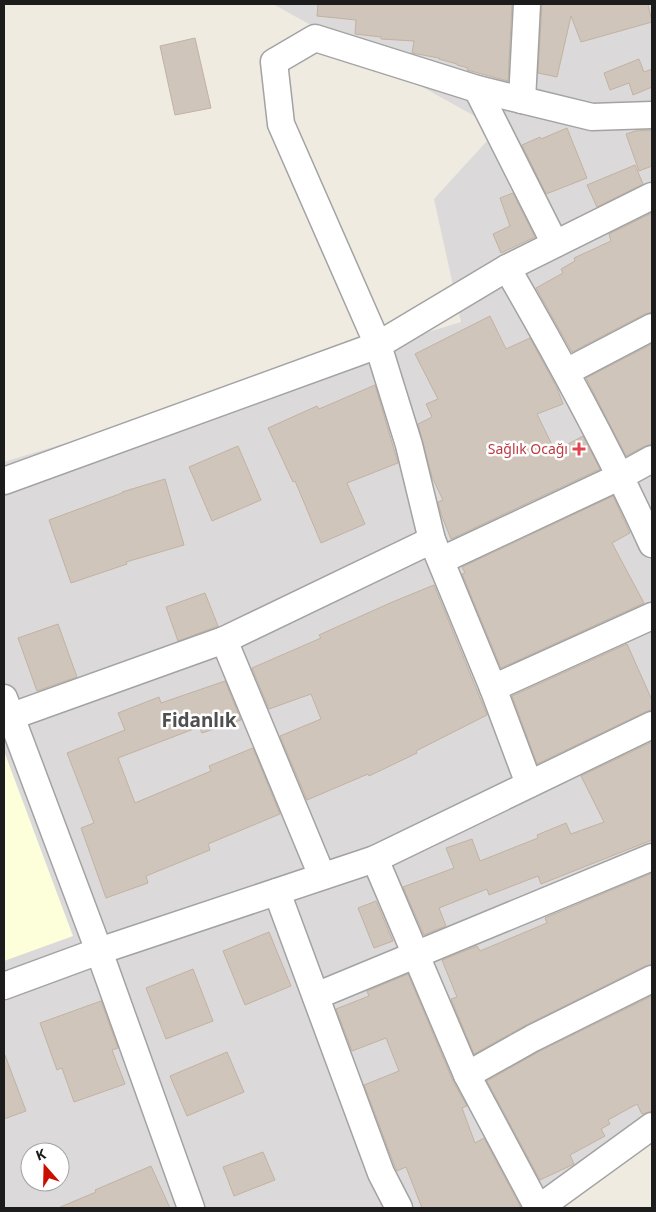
<svg xmlns="http://www.w3.org/2000/svg" width="656" height="1212" font-family="'Noto Sans',sans-serif">
<rect width="100%" height="100%" fill="#efebe1"/>
<path fill="#dbd9d9" fill-rule="evenodd" d="M273,4H652V1132L545,1208H4V462L461,322L434,199L498,129ZM30,1152H60V1182H30Z"/>
<path fill="#fcffda" d="M4,751L73,936L4,961Z"/>
<g fill="#cfc5ba" stroke="#c2b2a2">
<path d="M318,4H512L508,81L467,70L468,68L457,65V64L439,59V58L412,53L414,41L381,39V37L355,34L356,20L317,16Z"/>
<path d="M542,4H648L652,22L581,42L571,16L557,77L538,73Z"/>
<path d="M195,38L211,108L175,115L160,46Z"/>
<path d="M639,59L644,72L652,69V87L633,95L629,83L610,90L604,73Z"/>
<path d="M567,128L587,178L546,194L522,145L540,137L541,139Z"/>
<path d="M652,130V166L639,171L626,134L635,131Z"/>
<path d="M635,165L643,184L597,207L587,185Z"/>
<path d="M513,193L535,237L501,253L493,234L510,226L500,198Z"/>
<path d="M652,213V312L645,314L572,352L536,288L563,273L561,269L575,261L574,258L611,241L609,234Z"/>
<path d="M490,316L506,349L530,338L557,388L563,404L537,414L555,451L583,436L600,469L451,539L441,514L438,502L443,500L432,477L418,424L432,417L426,404L438,399L415,354Z"/>
<path d="M652,344V444L645,446L626,456L586,378Z"/>
<path d="M375,385L398,463L347,483L365,524L321,543L295,481L293,482L268,428L317,406L319,409Z"/>
<path d="M238,446L261,500L212,521L189,467Z"/>
<path d="M165,479L184,545L126,562L127,564L71,583L49,520L122,493V492Z"/>
<path d="M613,496L630,533L612,543L644,603L501,668L462,574L465,573L462,567Z"/>
<path d="M434,585L487,715L416,751L417,753L369,776L368,774L307,800L280,736L321,719L311,694L269,709L252,668L321,638L319,635L390,603Z"/>
<path d="M205,593L218,626L178,641L166,607Z"/>
<path d="M58,624L77,677L37,691L18,638Z"/>
<path d="M627,644L652,700V710L645,712L537,764L512,696Z"/>
<path d="M225,681L241,720L202,733L199,727L118,758L135,803L211,771L209,766L253,748L280,814L208,844L210,850L146,876L148,883L106,898L81,828L94,823L67,753L125,730L118,713L159,697L161,703Z"/>
<path d="M652,742V840L541,884L538,876L489,895L487,889L439,908L446,926L424,935L403,887L454,868L446,848L472,839L480,861L538,838L537,835L566,823L571,834L604,822L581,776Z"/>
<path d="M652,873V964L645,966L526,1025L474,1054L451,999L457,997L442,960L477,946L480,951L547,923L545,918Z"/>
<path d="M376,901L393,941L374,948L358,908Z"/>
<path d="M269,932L291,986L245,1005L223,951Z"/>
<path d="M193,969L213,1021L166,1039L146,988Z"/>
<path d="M408,974L453,1081L467,1106L462,1108L475,1143L484,1138L521,1208H422L406,1167L397,1171L395,1167L364,1085L399,1071L386,1038L352,1051L336,1009L369,996L367,991Z"/>
<path d="M652,996V1111L642,1114L637,1104L608,1120L610,1124L601,1129L605,1136L570,1155L574,1164L540,1180L487,1081L540,1051Z"/>
<path d="M101,1001L118,1048L112,1050L125,1084L74,1102L62,1068L57,1070L40,1023Z"/>
<path d="M227,1052L244,1092L187,1116L170,1076Z"/>
<path d="M5,1055L26,1111L4,1119V1056Z"/>
<path d="M263,1152L275,1180L234,1196L223,1167Z"/>
<path d="M151,1166L170,1208H58L96,1192L95,1190Z"/>
</g>
<g fill="none" stroke-linecap="round" stroke-linejoin="round">
<defs>
<g id="minor">
<path d="M477,89L555,244"/>
<path d="M522,100L527,4"/>
<path d="M507,268C559,358 609,449 652,544"/>
<path d="M566,372L652,327"/>
<path d="M4,481L378,345L507,268L652,196"/>
<path d="M442,560L621,476L652,459"/>
<path d="M224,640L322,876"/>
<path d="M493,688L652,616"/>
<path d="M4,698L99,951L191,1208"/>
<path d="M4,719L224,640L432,540"/>
<path d="M529,784L493,688L432,540L409,445L378,345L281,124L274,62L315,38L477,89L592,117L652,115"/>
<path d="M375,859L467,1075L538,1208"/>
<path d="M277,892L381,1173L399,1208"/>
<path d="M4,986L99,951L375,859L652,725"/>
<path d="M316,996L652,857"/>
<path d="M467,1075L533,1038L652,979"/>
<path d="M539,1208L652,1126"/>
</g>
</defs>
<use href="#minor" stroke="#a3a3a3" stroke-width="29"/>
<use href="#minor" stroke="#fff" stroke-width="26"/>
</g>
<path fill="#e0444e" stroke="#fff" stroke-width="2" d="M576.5 441.5h5v5h5v5h-5v5h-5v-5h-5v-5h5z"/>
<g text-anchor="middle" stroke-width="5" stroke-linejoin="round" paint-order="stroke">
<g font-size="14" fill="#be3a42" stroke="#fff" text-anchor="end">
<text x="568" y="454">Sağlık Ocağı</text>
</g>
<g font-size="19" font-weight="bold" fill="#4f4f4f" stroke="#fff">
<text x="199" y="727">Fidanlık</text>
</g>
</g>
<rect width="656" height="1212" fill="none" stroke="#1c1c1c" stroke-width="10"/>
<g transform="translate(45 1167) rotate(340)"><circle r="24" fill="#ffffff" stroke="#a4a4a4"/>
<path d="M0-4L9 19L0 12L-9 19Z" fill="#c91000"/>
<text y="-8" font-size="14" font-weight="bold" text-anchor="middle" fill="#1c1c1c">K</text>
</g>
</svg>
